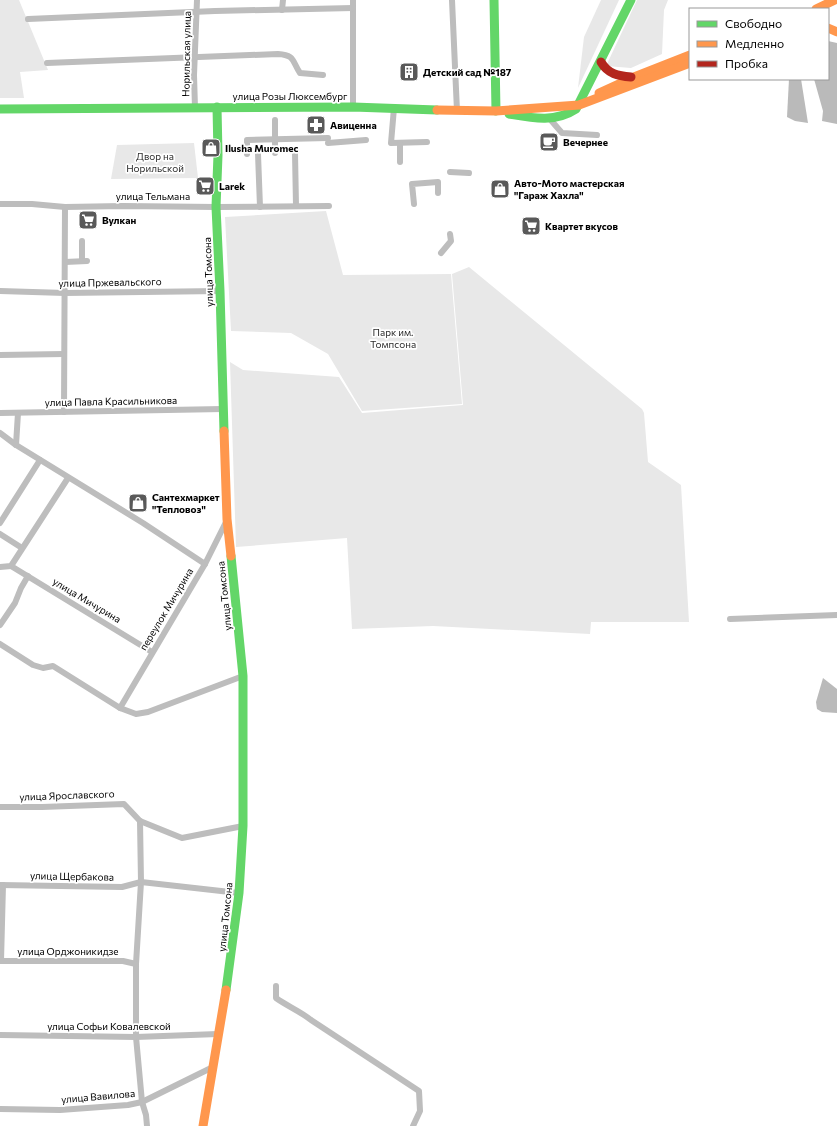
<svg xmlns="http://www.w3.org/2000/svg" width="837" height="1126" font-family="Commissioner,sans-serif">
<rect width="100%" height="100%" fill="#fff"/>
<g fill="#e8e8e8">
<path d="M0,0H19L48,70L20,72L24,98H0Z"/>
<path d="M601,0H619L578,88L584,37Z"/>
<path d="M637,0H668L664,10L662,54L631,68L606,66Z"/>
<path d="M194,143L198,178L111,179L117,145Z"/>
<path d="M326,211L343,275L451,274L462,404L362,411L328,354L291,333L231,331L225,217Z"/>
<path d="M469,267L642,409L644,413L648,462L681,485L689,622H591L590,634L433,626L352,629L347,538L236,547L230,362L243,370L339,377L362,413L463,405L452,274Z"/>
</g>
<g fill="#bababa">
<path d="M828,41L837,43V124L822,121L823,111L814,79H828Z"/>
<path d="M789,79H801L808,123L795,121L787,117Z"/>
<path d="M823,678L837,689V713L822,712L817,709L816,702Z"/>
</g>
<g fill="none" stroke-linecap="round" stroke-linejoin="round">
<g stroke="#bdbdbd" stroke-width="6">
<path d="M353,0V107"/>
<path d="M452,0L457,111"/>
<path d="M282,10L283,0"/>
<path d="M28,19L215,11L353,8"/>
<path d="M47,63L278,54C295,55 292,61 300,73L323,75"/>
<path d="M195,108L194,75L197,0"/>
<path d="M394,108L391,143L427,142"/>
<path d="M549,118L562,133L597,135"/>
<path d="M328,143L366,140"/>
<path d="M400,143V162"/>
<path d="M275,153V120"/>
<path d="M295,153L296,206"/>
<path d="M247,154V140L328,138"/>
<path d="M258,154L260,207"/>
<path d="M450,172L469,173"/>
<path d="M0,204H32L65,207L123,206L216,207L329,206"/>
<path d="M414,204L412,184L438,182V193"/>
<path d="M441,253L451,241L450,234"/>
<path d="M82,261V241"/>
<path d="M65,262L87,261"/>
<path d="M0,291L65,293L220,291"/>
<path d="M0,355L64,354"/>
<path d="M64,412L65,207"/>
<path d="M0,413L223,409"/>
<path d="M0,433L16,445L143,523L205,564"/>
<path d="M16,445L18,413"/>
<path d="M0,523L40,460"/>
<path d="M0,534L22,548"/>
<path d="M11,566L152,652"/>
<path d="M0,567L11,566L68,478"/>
<path d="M730,619L837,615"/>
<path d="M0,625L15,603L21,588L28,576"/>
<path d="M0,644L33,665L43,668L53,666L120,708L136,714L148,712L243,676"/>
<path d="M120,708L205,564L227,520"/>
<path d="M0,807H42L124,804L140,821L182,838L243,826"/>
<path d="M140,821L141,882L136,964V1037L142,1102L146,1115L147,1126"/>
<path d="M0,885L122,887L141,882L239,893"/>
<path d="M0,961H123L136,964"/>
<path d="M1,961L3,885"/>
<path d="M276,986V998C287,1006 300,1011 311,1020L419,1091L420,1111L413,1126"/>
<path d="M0,1035L136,1037L218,1034"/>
<path d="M0,1109L60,1110L128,1105L142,1102L213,1067"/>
</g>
<g stroke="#63d668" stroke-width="9">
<path d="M494,0L496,111"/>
<path d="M217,107L218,155L216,207L220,291L224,431"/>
<path d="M0,109L353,107L437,110"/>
<path d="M509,114C532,118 555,123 576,109L631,0"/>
<path d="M226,990L239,893L243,826V676L231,556"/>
</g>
<g stroke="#ff974d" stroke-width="9">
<path d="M816,9L835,0"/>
<path d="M828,28L837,32"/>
<path d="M599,93L634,77L690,55"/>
<path d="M437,110L496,111L579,105L690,63"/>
<path d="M224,431L227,519L231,556"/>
<path d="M203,1126L226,990"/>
</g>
<path stroke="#b3261e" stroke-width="9" d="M601,62C608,74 618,76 631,77"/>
</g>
<defs>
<symbol id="building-square" viewBox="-11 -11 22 22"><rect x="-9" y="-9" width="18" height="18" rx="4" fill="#595959" stroke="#fff"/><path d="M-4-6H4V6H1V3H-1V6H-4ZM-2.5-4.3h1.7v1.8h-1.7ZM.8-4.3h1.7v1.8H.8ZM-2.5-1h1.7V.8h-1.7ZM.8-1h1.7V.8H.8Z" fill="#fff"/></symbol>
<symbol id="pharmacy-square" viewBox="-11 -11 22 22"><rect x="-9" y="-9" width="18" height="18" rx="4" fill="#595959" stroke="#fff"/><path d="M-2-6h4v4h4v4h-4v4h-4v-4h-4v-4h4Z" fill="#fff"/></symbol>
<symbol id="cafe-square" viewBox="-11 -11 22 22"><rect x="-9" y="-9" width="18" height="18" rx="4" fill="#595959" stroke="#fff"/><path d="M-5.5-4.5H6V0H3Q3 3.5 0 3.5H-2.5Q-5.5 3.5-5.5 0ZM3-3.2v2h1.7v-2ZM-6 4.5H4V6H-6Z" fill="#fff"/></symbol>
<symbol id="shop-square" viewBox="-11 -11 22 22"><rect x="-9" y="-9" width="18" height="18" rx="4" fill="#595959" stroke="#fff"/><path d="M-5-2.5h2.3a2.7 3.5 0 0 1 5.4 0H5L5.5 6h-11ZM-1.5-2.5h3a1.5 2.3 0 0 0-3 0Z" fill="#fff"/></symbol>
<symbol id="supermarket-square" viewBox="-11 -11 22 22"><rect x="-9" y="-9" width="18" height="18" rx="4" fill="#595959" stroke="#fff"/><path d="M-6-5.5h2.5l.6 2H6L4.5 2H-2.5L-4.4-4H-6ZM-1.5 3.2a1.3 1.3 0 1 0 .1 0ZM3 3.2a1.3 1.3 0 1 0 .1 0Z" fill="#fff"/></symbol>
</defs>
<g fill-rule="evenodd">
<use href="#building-square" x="398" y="61" width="22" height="22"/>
<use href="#pharmacy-square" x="305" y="114" width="22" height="22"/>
<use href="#cafe-square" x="538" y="131" width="22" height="22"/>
<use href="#shop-square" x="200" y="137" width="22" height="22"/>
<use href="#supermarket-square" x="194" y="175" width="22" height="22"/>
<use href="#shop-square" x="489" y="178" width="22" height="22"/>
<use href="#supermarket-square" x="77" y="209" width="22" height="22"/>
<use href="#supermarket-square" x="520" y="215" width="22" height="22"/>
<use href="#shop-square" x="127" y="492" width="22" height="22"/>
</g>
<g text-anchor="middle" stroke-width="3.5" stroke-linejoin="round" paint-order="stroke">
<g font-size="10" fill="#000" stroke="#fff">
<text transform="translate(186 54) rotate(-89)" y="4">Норильская улица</text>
<text x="290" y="100">улица Розы Люксембург</text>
<text x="153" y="200">улица Тельмана</text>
<text transform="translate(208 272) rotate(-92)" y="4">улица Томсона</text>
<text transform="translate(110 282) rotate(-1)" y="4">улица Пржевальского</text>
<text transform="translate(111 401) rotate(-1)" y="4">улица Павла Красильникова</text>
<text transform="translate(224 596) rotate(-96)" y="4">улица Томсона</text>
<text transform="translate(87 600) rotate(31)" y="4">улица Мичурина</text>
<text transform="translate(166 609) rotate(-59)" y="4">переулок Мичурина</text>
<text transform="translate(67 795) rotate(-2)" y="4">улица Ярославского</text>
<text transform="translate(72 876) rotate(1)" y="4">улица Щербакова</text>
<text transform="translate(225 917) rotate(-84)" y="4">улица Томсона</text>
<text x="68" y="955">улица Орджоникидзе</text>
<text x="109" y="1030">улица Софьи Ковалевской</text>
<text transform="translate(98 1096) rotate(-5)" y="4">улица Вавилова</text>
</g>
<g font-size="10" font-weight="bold" fill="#000" stroke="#fff" text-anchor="start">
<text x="423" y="76">Детский сад №187</text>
<text x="330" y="129">Авиценна</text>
<text x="563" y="146">Вечернее</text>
<text x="225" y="152">Ilusha Muromec</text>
<text x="514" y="187">Авто-Мото мастерская<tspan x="514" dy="12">"Гараж Хахла"</tspan></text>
<text x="219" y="190">Larek</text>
<text x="102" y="224">Вулкан</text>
<text x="545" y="230">Квартет вкусов</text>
<text x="152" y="501">Сантехмаркет<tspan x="152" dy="12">"Тепловоз"</tspan></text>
</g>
<g font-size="10" fill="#2c2c2c" stroke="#fff">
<text x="155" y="160">Двор на<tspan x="155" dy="12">Норильской</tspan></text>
<text x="393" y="336">Парк им.<tspan x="393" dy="12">Томпсона</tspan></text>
</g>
</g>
<rect x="689" y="8" width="140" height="72" fill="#ffffff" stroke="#999999"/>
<rect x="697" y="21" width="20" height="6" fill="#63d668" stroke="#999999"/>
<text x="725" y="28" font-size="12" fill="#000000">Свободно</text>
<rect x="697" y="41" width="20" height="6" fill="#ff974d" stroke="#999999"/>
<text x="725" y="48" font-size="12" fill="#000000">Медленно</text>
<rect x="697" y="61" width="20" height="6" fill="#b3261e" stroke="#999999"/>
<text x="725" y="68" font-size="12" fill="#000000">Пробка</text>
</svg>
